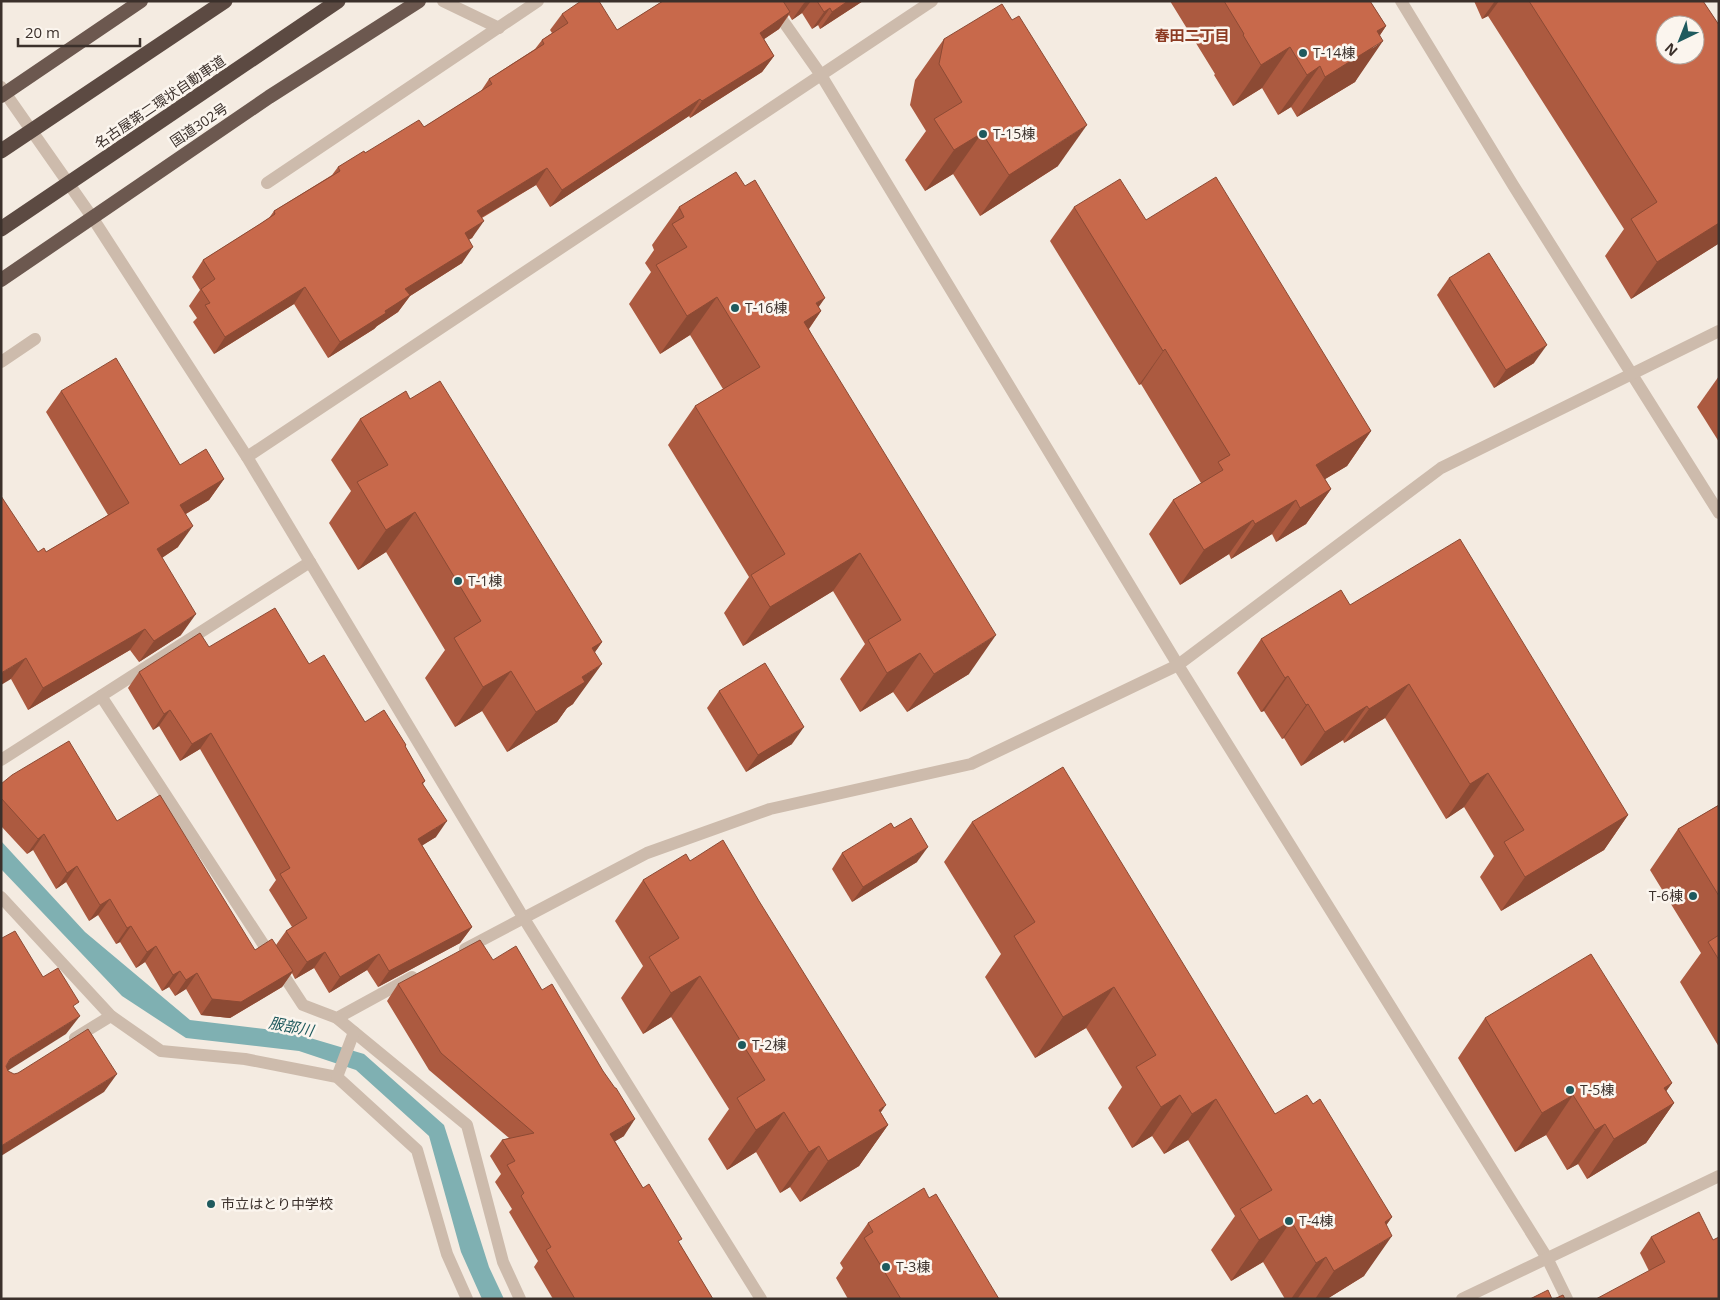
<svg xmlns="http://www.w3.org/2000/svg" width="1720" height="1300" font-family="'Open Sans','Noto Sans JP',sans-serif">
<rect width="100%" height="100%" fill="#f4ebe1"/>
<path fill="#7fb0b2" d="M1,841L85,932L190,1020L290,1032L364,1054L444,1125L489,1267L504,1299H482L461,1252L429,1136L356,1070L299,1051L186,1038L122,996L1,869Z"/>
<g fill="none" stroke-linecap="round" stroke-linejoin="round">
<g stroke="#cdbbac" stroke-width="12">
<path d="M443,1L499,28"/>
<path d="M769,1L821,75L1178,665L1547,1258L1567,1299"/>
<path d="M1401,1L1513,185L1719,513"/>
<path d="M267,183L538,1"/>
<path d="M1,362L35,339"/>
<path d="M247,457L932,1"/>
<path d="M101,696L303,1005L337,1018L412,977"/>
<path d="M1,760L310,562"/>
<path d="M1,897L111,1016L161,1051L245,1059L337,1077L417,1150L447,1254L467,1299"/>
<path d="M465,949L647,853L770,809L971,764L1178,665L1441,468L1719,331"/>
<path d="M337,1018L467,1125L503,1262L520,1299"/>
<path d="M75,1038L111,1016"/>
<path d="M337,1077L354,1032"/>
<path d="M1462,1299L1719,1176"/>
</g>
<path stroke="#cdbbac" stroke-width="12" d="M1,87L92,217L247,457L523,917L761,1299"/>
<g stroke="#6c584f" stroke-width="14">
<path d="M1,96L141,1"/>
<path d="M1,280L269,97L419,1"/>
</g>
<g stroke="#5c4a42" stroke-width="15">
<path d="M1,151L225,1"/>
<path d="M1,229L338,1"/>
</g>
</g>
<g fill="#ac5a40">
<path d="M663,1H863L820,29L818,25L812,29L802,13L792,20L789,15L779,29L764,39L774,56L762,72L690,118L689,116L550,207L536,185L482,218L472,238L469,239L462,263L410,296L398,312L377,326L374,329L328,358L294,304L214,354L193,322L197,318L189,306L200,290L192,277L203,260L260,224L269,218L274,211L332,175L338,167L365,153L424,127L481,91L489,79L535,49L542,40L552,33L550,30L562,14L617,30Z"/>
<path d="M1170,1H1370L1386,26L1380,35L1355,82L1297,117L1291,107L1278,115L1262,88L1233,106L1214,75L1215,74Z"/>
<path d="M1474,1H1703L1719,25V246L1718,244L1631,299L1605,256L1624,229L1488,16L1482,19Z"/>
<path d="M944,39L1058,166L980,216L953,174L925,191L905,160L926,131L910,105L915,80Z"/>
<path d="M679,207L818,307L821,311L809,329L969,674L907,712L893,692L860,712L840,679L865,644L833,591L743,646L724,613L749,577L668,445L695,406L723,389L690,335L660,354L629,304L651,272L645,263L654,250L652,245Z"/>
<path d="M1074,207L1146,220L1371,431L1347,466L1325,479L1331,489L1306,524L1276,542L1272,534L1231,559L1229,554L1180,585L1149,534L1173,500L1201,483L1141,384L1139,385L1050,241Z"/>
<path d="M1449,278L1534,363L1494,388L1437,295Z"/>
<path d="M1719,376V442L1697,407Z"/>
<path d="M61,391L180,465L224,479L209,500L186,514L178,547L162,558L181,635L139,662L130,650L28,710L11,679L38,552H46L108,515L46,412Z"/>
<path d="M410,399L602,642L595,652L573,704L567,708L557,722L507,752L482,711L455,727L425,678L445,650L386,552L358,570L329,523L351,491L331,460L360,419Z"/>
<path d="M1350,605L1628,815L1604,850L1501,911L1480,877L1494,856L1464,807L1446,819L1385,718L1344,743L1343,740L1301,766L1284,738L1282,739L1264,711L1261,712L1237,673L1261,639Z"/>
<path d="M209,647L309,664L365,722L406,745L405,746L425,781L423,784L436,837L422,845L472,927L460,943L378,987L367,970L329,993L314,968L295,979L292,973L282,987L230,1018L201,1015L186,989L175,996L169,987L162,991L145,962L136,968L120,942L116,944L98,915L89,921L66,882L56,889L33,850L27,854L1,826V784L117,821L255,950L276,945L286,931L292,927L269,890L276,880L200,749L180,761L159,726L153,730L128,688L139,672Z"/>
<path d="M719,691L792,744L746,772L707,708Z"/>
<path d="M1719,805V1047L1680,982L1701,953L1650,870L1678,829Z"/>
<path d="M972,822L1275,1114L1313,1104L1392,1217L1386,1225L1364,1276L1327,1299H1298V1298L1285,1299L1263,1262L1231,1281L1211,1250L1235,1216L1188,1140L1164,1154L1152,1136L1132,1148L1108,1108L1122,1087L1086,1028L1035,1058L985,977L1001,954L944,862Z"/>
<path d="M894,828L917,862L852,902L832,869L842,853Z"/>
<path d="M690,861L881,1113L888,1125L859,1166L800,1202L790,1187L780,1193L756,1152L727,1170L708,1139L729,1109L671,1017L643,1034L621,998L643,966L615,921L643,880Z"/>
<path d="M493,960L624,1136L615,1141L643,1188L679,1243L713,1299H553L534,1267L538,1261L509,1212L512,1209L495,1182L501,1174L490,1156L502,1140L509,1138L429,1070L387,1001L398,984Z"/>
<path d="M1485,1018L1672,1083L1666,1091L1674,1103L1646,1143L1587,1179L1578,1164L1567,1170L1546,1135L1515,1152L1458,1058Z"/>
<path d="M929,1198L999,1299H848L836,1278L843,1268L840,1263L868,1223Z"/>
<path d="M1651,1237L1713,1240L1649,1271L1640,1253Z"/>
</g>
<g fill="#8c4a34">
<path d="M807,1H811L802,13L792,20L804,3Z"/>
<path d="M848,1H863L820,29L832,12Z"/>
<path d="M1495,1H1499L1488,16L1482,19Z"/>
<path d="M830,8L818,25L812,29L824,12Z"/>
<path d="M790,12L779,29L748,50L760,33Z"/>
<path d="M1386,26L1370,50L1383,41L1355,82L1297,117L1325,77L1377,31Z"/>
<path d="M1290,47L1262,88L1233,106L1261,65Z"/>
<path d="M774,56L762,72L690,118L702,101Z"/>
<path d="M1320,66L1291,107L1278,115L1307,75Z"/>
<path d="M700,99L689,116L550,207L562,190Z"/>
<path d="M1087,125L1058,166L980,216L1009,175Z"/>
<path d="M982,133L953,174L925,191L954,150Z"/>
<path d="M547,168L536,185L465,227L477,211Z"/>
<path d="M484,221L472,238L453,250L465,233Z"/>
<path d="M1719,223V243L1718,244L1631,299L1657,262Z"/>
<path d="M473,247L462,263L410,296L398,312L377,326L374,329L328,358L340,342L405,289Z"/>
<path d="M305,287L294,304L214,354L225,337Z"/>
<path d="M717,297L690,335L660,354L687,316Z"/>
<path d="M825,298L811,318L821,311L794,350L777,360L816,303Z"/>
<path d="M1547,345L1534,363L1494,388L1506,370Z"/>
<path d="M1165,349L1141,384L1139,385L1163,351Z"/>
<path d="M1371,431L1347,466L1292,499L1316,465Z"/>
<path d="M224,479L209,500L165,526L180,505Z"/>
<path d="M1331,489L1306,524L1276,542L1300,508Z"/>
<path d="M1296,500L1272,534L1231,559L1255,524Z"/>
<path d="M415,512L386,552L358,570L386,530Z"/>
<path d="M1253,520L1229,554L1180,585L1204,550Z"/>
<path d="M193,526L178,547L142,571L157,549Z"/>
<path d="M860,553L833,591L743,646L770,607Z"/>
<path d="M196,614L181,635L139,662L154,641Z"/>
<path d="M145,629L130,650L28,710L43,688Z"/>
<path d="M996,635L969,674L907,712L934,674Z"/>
<path d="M602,642L574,682L592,648Z"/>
<path d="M920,653L893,692L860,712L887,673Z"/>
<path d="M26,658L11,679L1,685V673Z"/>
<path d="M602,664L573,704L567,708L557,722L507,752L536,712L582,677Z"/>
<path d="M511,671L482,711L455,727L483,687Z"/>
<path d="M1288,676L1264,711L1261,712L1285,678Z"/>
<path d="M1409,684L1385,718L1344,743L1369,709Z"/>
<path d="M1308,704L1284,738L1282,739L1306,705Z"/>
<path d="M1367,706L1343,740L1301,766L1325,732Z"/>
<path d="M170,710L159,726L153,730L164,714Z"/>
<path d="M804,727L792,744L746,772L758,755Z"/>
<path d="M211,733L200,749L180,761L192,744Z"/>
<path d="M1488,773L1464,807L1446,819L1470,784Z"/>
<path d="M1628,815L1604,850L1501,911L1525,877Z"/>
<path d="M447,821L436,837L407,855L418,839Z"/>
<path d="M44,834L33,850L27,854L38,839Z"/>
<path d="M928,847L917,862L852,902L863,887Z"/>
<path d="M77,866L66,882L56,889L67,873Z"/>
<path d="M110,899L98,915L89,921L100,905Z"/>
<path d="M131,926L120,942L116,944L127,928Z"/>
<path d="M472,927L460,943L378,987L389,971Z"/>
<path d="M156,946L145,962L136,968L147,952Z"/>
<path d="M325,952L314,968L295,979L307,962Z"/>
<path d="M379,954L367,970L329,993L340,977Z"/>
<path d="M180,971L169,987L162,991L173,975Z"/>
<path d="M293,971L282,987L230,1018L201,1015L212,999Z"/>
<path d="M197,973L186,989L175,996L186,980Z"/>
<path d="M700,976L671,1017L643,1034L671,993Z"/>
<path d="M1114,987L1086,1028L1035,1058L1063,1017Z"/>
<path d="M80,1016L66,1034L1,1075L10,1059Z"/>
<path d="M117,1074L104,1092L1,1156V1146Z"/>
<path d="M1672,1083L1646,1120L1674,1103L1646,1143L1587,1179L1614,1139L1664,1088Z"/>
<path d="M1180,1095L1152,1136L1132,1148L1161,1107Z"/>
<path d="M1573,1095L1546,1135L1515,1152L1542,1113Z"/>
<path d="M1216,1099L1188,1140L1164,1154L1192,1114Z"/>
<path d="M886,1105L860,1142L888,1125L859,1166L800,1202L828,1161L879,1110Z"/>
<path d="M784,1112L756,1152L727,1170L756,1130Z"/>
<path d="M635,1119L624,1136L599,1151L610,1134Z"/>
<path d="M1605,1124L1578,1164L1567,1170L1595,1130Z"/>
<path d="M819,1146L790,1187L780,1193L809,1152Z"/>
<path d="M1392,1217L1369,1250L1392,1236L1364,1276L1327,1299H1315L1334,1271L1385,1222Z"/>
<path d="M1291,1221L1263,1262L1231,1281L1259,1240Z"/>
<path d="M1326,1257L1298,1298L1291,1299L1316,1263Z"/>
</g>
<g fill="#c8694b" stroke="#8c4a34" fill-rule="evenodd">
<path d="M581,1H599L617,30L663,1H783L790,12L760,33L774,56L702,101L700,99L562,190L547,168L477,211L484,221L465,233L473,247L405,289L410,295L385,311L386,313L340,342L305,287L225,337L205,305L210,303L201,289L215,279L203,260L260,224L275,214L274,211L340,171L338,167L364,151L365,153L419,120L424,127L492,84L489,79L544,44L542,40L568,23L562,14Z"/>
<path d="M817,1H848L832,12L830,8L824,12Z"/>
<path d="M1224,1H1370L1386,26L1377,31L1383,41L1325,77L1320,66L1307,75L1290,47L1261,65L1243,35L1244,34Z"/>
<path d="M1529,1H1703L1719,25V223L1657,262L1631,219L1657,202ZM1665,25H1695V55H1665Z"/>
<path d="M1002,4L1012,20L1019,16L1087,125L1009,175L982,133L954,150L934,119L962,102L939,64L944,39Z"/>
<path d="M736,172L745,186L755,180L825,298L816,303L821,311L804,322L996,635L934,674L920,653L887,673L868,640L901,620L860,553L770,607L751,575L785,554L695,406L760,367L717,297L687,316L656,265L687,247L672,224L684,217L679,207Z"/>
<path d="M1216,177L1371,431L1316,465L1331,489L1300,508L1296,500L1255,524L1253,520L1204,550L1173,500L1223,470L1218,462L1230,455L1165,349L1163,351L1074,207L1120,179L1146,220Z"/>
<path d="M1489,253L1547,345L1506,370L1449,278Z"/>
<path d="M116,358L180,465L206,449L224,479L180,505L193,526L157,549L196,614L154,641L145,629L43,688L26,658L1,673V496L38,552L44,548L46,552L129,503L61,391Z"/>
<path d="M440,381L602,642L592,648L602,664L582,677L585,682L536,712L511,671L483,687L454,638L481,621L415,512L386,530L357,482L388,465L360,419L406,391L410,399Z"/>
<path d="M1460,539L1628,815L1525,877L1504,842L1524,830L1488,773L1470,784L1409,684L1369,709L1367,706L1325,732L1308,704L1306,705L1288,676L1285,678L1261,639L1341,590L1350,605Z"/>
<path d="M275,608L309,664L324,655L365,722L384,710L406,745L405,746L425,781L422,783L447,821L418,839L472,927L389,971L379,954L340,977L325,952L307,962L286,931L307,918L280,874L290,868L211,733L192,744L170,710L164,714L139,672L200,633L209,647Z"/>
<path d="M765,663L804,727L758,755L719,691Z"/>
<path d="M69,741L117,821L160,795L255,950L272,939L293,971L241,1002L212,999L197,973L186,980L180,971L173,975L156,946L147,952L131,926L127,928L110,899L100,905L77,866L67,873L44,834L38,839L1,798V784L12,775Z"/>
<path d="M1063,767L1275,1114L1307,1095L1313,1104L1320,1099L1392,1217L1385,1222L1392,1236L1334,1271L1326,1257L1316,1263L1291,1221L1259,1240L1240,1209L1272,1190L1216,1099L1192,1114L1180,1095L1161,1107L1136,1067L1156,1055L1114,987L1063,1017L1014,936L1035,922L972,822Z"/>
<path d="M1719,805V896L1678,829Z"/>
<path d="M911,818L928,847L863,887L842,853L891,823L894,828Z"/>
<path d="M723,840L759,901L886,1105L879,1110L888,1125L828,1161L819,1146L809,1152L784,1112L756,1130L737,1098L765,1080L700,976L671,993L649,957L679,938L643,880L686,854L690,861Z"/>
<path d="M15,931L43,977L58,968L79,1002L73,1006L80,1016L10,1059L6,1066L8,1071L14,1074L18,1073L88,1029L117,1074L1,1146V937L2,938Z"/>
<path d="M1719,935V960L1708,942Z"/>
<path d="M480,940L493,960L516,946L542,990L552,984L603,1071L615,1088H616L635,1119L610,1134L643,1188L649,1184L682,1239L678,1241L713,1299H575L546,1250L551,1247L521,1196L524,1193L507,1165L515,1161L502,1140L534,1133L441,1053L398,984Z"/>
<path d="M1591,954L1672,1083L1664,1088L1674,1103L1614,1139L1605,1124L1595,1130L1573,1095L1542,1113L1485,1018Z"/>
<path d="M924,1188L929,1198L936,1194L999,1299H901L864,1238L873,1232L868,1223Z"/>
<path d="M1699,1212L1713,1240L1719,1237V1299H1596L1665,1262L1651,1237Z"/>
<path d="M1548,1290L1552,1299H1530Z"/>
<path d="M1563,1295L1565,1299H1554Z"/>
</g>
<g fill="#1f5a5e" stroke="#fbf5ee" stroke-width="2">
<circle cx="1303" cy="53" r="5"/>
<circle cx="983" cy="134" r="5"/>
<circle cx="735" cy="308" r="5"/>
<circle cx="458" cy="581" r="5"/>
<circle cx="1693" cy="896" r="5"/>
<circle cx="742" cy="1045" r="5"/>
<circle cx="1570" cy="1090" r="5"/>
<circle cx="211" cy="1204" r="5"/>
<circle cx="1289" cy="1221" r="5"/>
<circle cx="886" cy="1267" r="5"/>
</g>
<g text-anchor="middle" stroke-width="5" stroke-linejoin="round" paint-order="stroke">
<g font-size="14" fill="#3b302b" stroke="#fbf5ee" text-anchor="start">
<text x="1313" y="58">T-14棟</text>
<text x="993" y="139">T-15棟</text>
<text x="745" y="313">T-16棟</text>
<text x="468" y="586">T-1棟</text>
<text x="1683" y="901" text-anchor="end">T-6棟</text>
<text x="752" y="1050">T-2棟</text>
<text x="1580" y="1095">T-5棟</text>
<text x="221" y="1209">市立はとり中学校</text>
<text x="1299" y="1226">T-4棟</text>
<text x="896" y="1272">T-3棟</text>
</g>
<g font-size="14" fill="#3b302b" stroke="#fbf5ee">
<text transform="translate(160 102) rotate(-34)" y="5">名古屋第二環状自動車道</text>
<text transform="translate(199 125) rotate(-34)" y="5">国道302号</text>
</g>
<g font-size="15" font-weight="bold" fill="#8c3b22" stroke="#fbf5ee">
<text x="1192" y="41">春田二丁目</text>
</g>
<g font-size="15" font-style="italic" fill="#1f5a5e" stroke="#fbf5ee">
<text transform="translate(291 1027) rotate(11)" y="5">服部川</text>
</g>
</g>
<rect width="1720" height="1300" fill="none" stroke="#3b302b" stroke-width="5"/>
<g transform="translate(1680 40) rotate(223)"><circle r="24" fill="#fbf5ee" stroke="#aea6a0"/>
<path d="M0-4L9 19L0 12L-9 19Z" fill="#1f5a5e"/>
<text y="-8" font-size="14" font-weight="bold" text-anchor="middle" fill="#3b302b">N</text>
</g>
<path d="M18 38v8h122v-8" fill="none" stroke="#3b302b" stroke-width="2.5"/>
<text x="25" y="38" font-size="15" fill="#3b302b" stroke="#fbf5ee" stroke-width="4" paint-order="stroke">20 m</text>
</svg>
